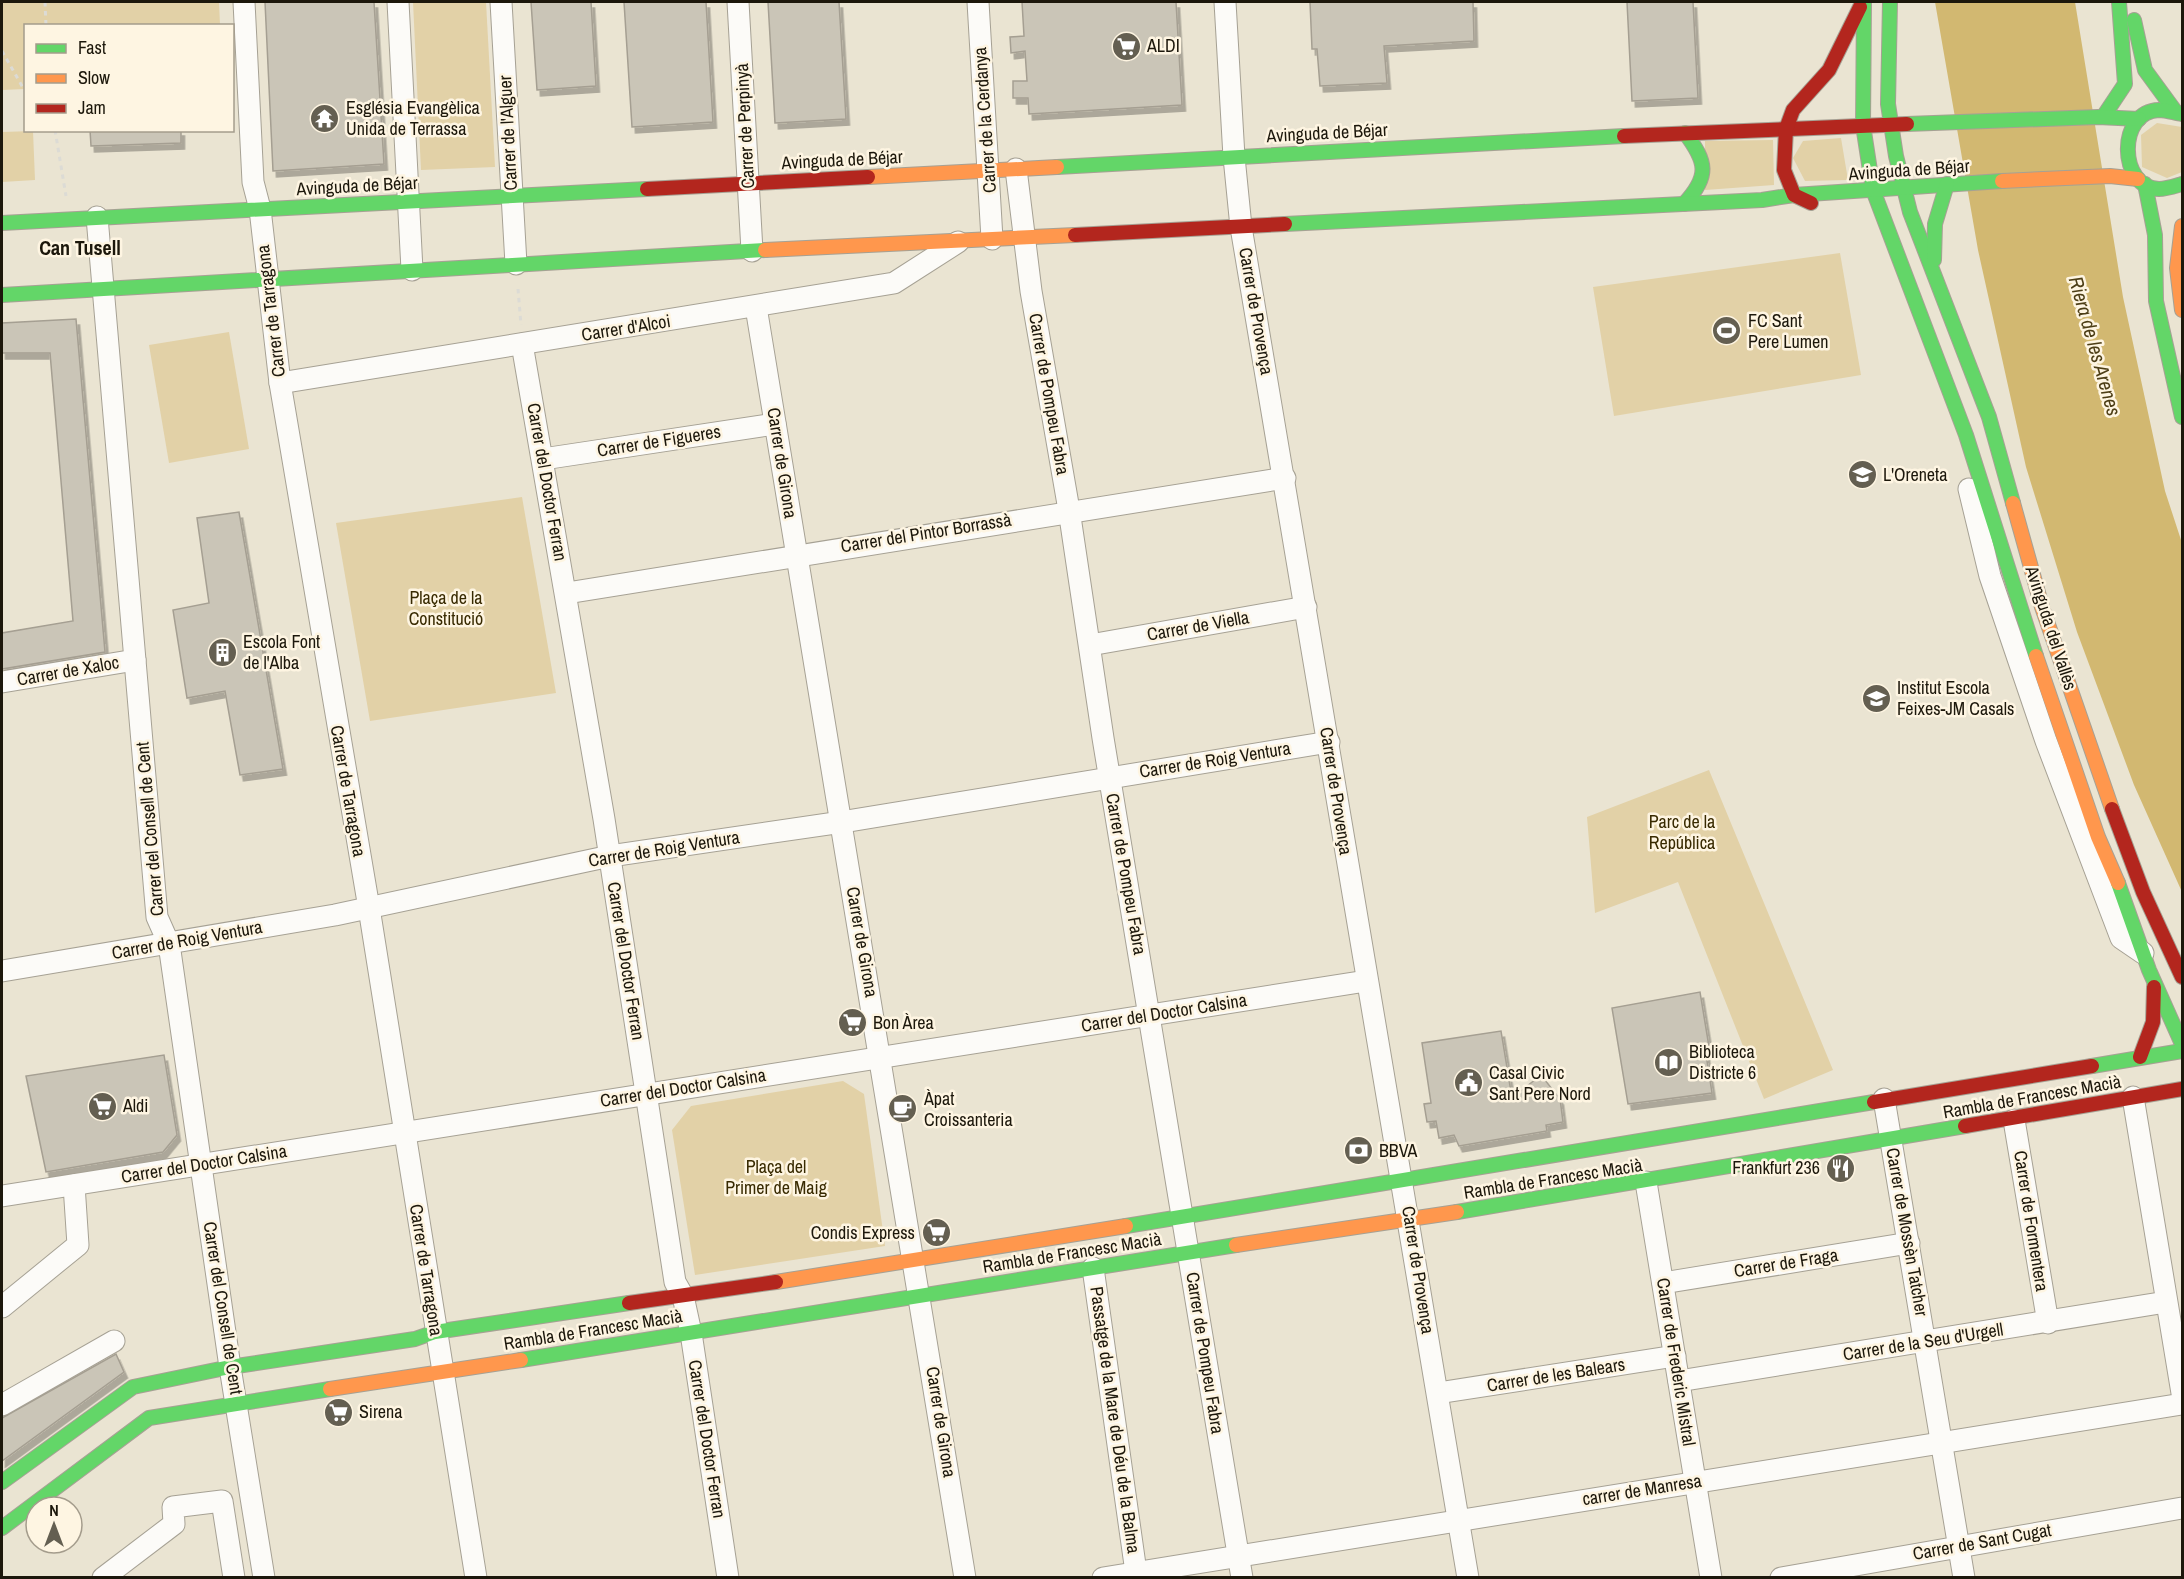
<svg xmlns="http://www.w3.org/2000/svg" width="2184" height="1579" font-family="'Archivo Narrow',sans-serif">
<defs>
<filter id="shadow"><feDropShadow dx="3.5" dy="6" stdDeviation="0" flood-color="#0004"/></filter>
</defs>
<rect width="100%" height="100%" fill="#eae4d2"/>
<g fill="#e2d1a7">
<path d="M2,2H219L220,25L26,26L25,89L2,90Z"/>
<path d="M413,2H486L495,167L421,170Z"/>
<path d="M2157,123L2182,127V172L2167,178L2142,167L2141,135Z"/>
<path d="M33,131L35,180L2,182V132Z"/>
<path d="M1841,138L1848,180L1805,181L1793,158L1803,141Z"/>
<path d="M1773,140L1774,185L1705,190V141Z"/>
<path d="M1840,253L1861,375L1614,416L1593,287Z"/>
<path d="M229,332L249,449L169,463L149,345Z"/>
<path d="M522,497L556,693L370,721L336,523Z"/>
<path d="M1709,770L1833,1070L1764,1099L1678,882L1595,913L1587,817Z"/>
<path d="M843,1081L864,1094L885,1246L695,1275L672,1130L691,1106Z"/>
</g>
<path fill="#d2b871" d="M1935,2H2075L2123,297L2165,491L2182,543V892L2134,785L2077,632L2026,467L1978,250Z"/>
<g fill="#cac5b7" stroke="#a59f92" stroke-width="1.5" filter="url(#shadow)">
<path d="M265,2H374L384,164L273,171Z"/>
<path d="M531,2H591L596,86L537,90Z"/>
<path d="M624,2H706L713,122L632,127Z"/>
<path d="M768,2H839L846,119L775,123Z"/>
<path d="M1022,2H1176L1182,105L1029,114L1028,98H1013V81H1027L1025,51L1011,53L1010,37L1024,36Z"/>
<path d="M1310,2H1473L1474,41L1384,46L1387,83L1320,86L1317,49H1312Z"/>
<path d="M1627,2H1693L1698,98L1632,101Z"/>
<path d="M90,130H181V143L91,146Z"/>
<path d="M76,319L105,652L2,669V633L73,621L50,353H2V323Z"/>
<path d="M239,512L283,769L240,775L225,691L187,698L173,610L209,603L197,518Z"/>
<path d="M1700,992L1709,1047L1705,1048L1712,1093L1628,1104L1612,1008Z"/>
<path d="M1501,1031L1512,1098L1541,1075L1560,1099L1563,1122L1546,1125L1547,1131L1459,1146L1454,1135L1439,1138L1436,1121L1427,1122L1424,1104L1431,1103L1422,1043Z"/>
<path d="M164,1055L177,1135L163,1152L46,1172L26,1076Z"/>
<path d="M116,1354L124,1372L2,1461V1418Z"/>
</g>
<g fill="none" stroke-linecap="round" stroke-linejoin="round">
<defs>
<g id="street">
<path d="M244,2L253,182L260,209L280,383L369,908L476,1578"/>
<path d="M398,2L412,270"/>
<path d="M501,2L516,264"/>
<path d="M738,2L752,251"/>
<path d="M978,2L992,239"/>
<path d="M1225,2L1234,157L1241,227L1468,1578"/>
<path d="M1016,169L1031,291L1069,510L1103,738L1242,1578"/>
<path d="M97,217L157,917L169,944L230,1367L264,1578"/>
<path d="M756,307L965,1578"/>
<path d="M522,344L604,819L675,1282L683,1296L691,1333L728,1578"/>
<path d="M280,383L894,283L958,242"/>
<path d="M543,459L775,424"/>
<path d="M1969,489L1990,576L2046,741L2121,938L2143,953"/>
<path d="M567,593L1285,478"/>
<path d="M1090,645L1306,607"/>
<path d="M2,682L135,660"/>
<path d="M2,971L335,915L610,856L842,822L1329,742"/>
<path d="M2133,1097L2182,1393"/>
<path d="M1884,1099L1964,1578"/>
<path d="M2014,1120L2048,1323"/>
<path d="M1646,1182L1711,1578"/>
<path d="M2,1196L1366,981"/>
<path d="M1093,1268L1136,1572"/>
<path d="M1663,1283L1909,1243"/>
<path d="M2,1307L78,1245L74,1185"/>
<path d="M1679,1381L2166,1302"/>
<path d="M1438,1393L1675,1356"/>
<path d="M2,1405L114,1341"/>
<path d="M103,1578L174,1524L173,1507L222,1501L234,1578"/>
<path d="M1103,1578L2182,1404"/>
<path d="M1781,1578L2182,1508"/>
</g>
<g id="fast">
<path d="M1864,2L1863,125L1873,190L1966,435L2036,656"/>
<path d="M1890,2L1888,104L1896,156L1910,212L1989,417L2013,503"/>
<path d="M2134,20L2145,70L2175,111"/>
<path d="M2182,114C2175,113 2166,110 2159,110C2117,111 2118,188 2159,189C2166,189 2175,186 2182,184"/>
<path d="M2103,117L2125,84L2119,2"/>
<path d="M1907,124L2098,117L2139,119"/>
<path d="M1057,167L1624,136"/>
<path d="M2145,184L2155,235L2156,301L2182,417"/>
<path d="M1684,204C1710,176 1707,162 1685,133"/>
<path d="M2,223L647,189"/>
<path d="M1285,224L1762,200L1794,195L2002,181"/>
<path d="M1934,260L1935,224L1947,184"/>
<path d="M2,295L765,250"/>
<path d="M2118,883L2149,970L2182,1044"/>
<path d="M2092,1066L2182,1051"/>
<path d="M1457,1212L1965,1126"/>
<path d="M1126,1226L1874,1102"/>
<path d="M521,1360L1236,1245"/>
<path d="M2,1482L133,1387L230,1367L415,1339L435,1332L629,1303"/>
<path d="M2,1528L149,1418L330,1389"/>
</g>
<g id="slow">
<path d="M868,177L1057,167"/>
<path d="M2002,181L2110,176L2138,179"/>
<path d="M2182,226L2177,268L2182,310"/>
<path d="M765,250L1075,235"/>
<path d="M2013,503L2042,607L2112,809"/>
<path d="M2036,656L2098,837L2118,883"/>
<path d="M1236,1245L1457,1212"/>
<path d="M776,1282L1126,1226"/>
<path d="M330,1389L521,1360"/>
</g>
<g id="jam">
<path d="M1624,136L1907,124"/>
<path d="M647,189L868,177"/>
<path d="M1811,203L1794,195L1784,170L1786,129L1793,110L1829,70L1860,7"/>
<path d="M1075,235L1285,224"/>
<path d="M2112,809L2143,892L2182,977"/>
<path d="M2140,1057L2153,1022L2154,987"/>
<path d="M1874,1102L2092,1066"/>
<path d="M1965,1126L2182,1089"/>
<path d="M629,1303L776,1282"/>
</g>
</defs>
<use href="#street" stroke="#a6a194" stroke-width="23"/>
<use href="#fast" stroke="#a6a194" stroke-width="16"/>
<use href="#slow" stroke="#a6a194" stroke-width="16"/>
<use href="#jam" stroke="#a6a194" stroke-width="16"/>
<g stroke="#dcdbd5" stroke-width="3" stroke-dasharray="4.5 4.5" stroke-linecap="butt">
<path d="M45,2L46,26"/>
<path d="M2,51L26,93"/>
<path d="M55,130L66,196"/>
<path d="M518,289L521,325"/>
</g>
<use href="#street" stroke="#fcfbf8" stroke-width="21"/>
<use href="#fast" stroke="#63d668" stroke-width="14"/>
<use href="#slow" stroke="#ff974d" stroke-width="14"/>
<use href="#jam" stroke="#b3261e" stroke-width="14"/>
</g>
<defs>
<symbol id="supermarket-disc" viewBox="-11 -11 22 22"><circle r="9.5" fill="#645f51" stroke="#fef5e2"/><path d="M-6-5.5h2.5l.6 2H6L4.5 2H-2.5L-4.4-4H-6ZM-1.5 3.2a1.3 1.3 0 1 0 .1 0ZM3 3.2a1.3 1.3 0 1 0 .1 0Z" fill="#fff"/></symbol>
<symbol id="temple-disc" viewBox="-11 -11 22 22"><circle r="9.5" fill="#645f51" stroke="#fef5e2"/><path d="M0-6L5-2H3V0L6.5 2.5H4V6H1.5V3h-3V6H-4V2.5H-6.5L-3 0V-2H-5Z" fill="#fff"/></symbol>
<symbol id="stadium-disc" viewBox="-11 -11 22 22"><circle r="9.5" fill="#645f51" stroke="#fef5e2"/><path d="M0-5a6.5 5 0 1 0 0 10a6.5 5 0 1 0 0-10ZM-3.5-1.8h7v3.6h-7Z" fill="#fff"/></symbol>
<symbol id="school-disc" viewBox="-11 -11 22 22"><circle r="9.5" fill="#645f51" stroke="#fef5e2"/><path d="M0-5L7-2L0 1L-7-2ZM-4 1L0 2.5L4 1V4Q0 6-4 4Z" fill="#fff"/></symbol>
<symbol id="building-disc" viewBox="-11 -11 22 22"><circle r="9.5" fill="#645f51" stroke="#fef5e2"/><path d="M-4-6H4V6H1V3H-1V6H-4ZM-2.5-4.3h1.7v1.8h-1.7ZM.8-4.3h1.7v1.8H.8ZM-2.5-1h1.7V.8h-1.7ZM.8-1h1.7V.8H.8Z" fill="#fff"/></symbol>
<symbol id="library-disc" viewBox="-11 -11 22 22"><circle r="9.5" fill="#645f51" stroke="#fef5e2"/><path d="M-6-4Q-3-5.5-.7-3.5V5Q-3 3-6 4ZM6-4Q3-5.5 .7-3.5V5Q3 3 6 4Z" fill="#fff"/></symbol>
<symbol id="civic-disc" viewBox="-11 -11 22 22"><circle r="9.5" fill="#645f51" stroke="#fef5e2"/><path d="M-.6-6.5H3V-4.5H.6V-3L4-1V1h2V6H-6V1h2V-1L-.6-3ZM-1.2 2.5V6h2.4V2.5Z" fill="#fff"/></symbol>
<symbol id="cafe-disc" viewBox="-11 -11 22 22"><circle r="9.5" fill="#645f51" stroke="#fef5e2"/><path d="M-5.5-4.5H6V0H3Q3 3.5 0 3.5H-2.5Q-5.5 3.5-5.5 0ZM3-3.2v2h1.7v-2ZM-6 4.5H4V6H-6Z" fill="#fff"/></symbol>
<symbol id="bank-disc" viewBox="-11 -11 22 22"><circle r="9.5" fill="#645f51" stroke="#fef5e2"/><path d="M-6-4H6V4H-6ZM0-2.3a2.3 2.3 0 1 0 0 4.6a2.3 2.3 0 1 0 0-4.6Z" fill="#fff"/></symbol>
<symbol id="restaurant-disc" viewBox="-11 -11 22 22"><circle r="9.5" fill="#645f51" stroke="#fef5e2"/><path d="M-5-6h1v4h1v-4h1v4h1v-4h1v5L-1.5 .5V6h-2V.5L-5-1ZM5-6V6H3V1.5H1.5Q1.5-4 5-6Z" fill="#fff"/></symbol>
</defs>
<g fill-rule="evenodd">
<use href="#supermarket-disc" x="1110" y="30" width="33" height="33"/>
<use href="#temple-disc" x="308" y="102" width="33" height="33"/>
<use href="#stadium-disc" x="1710" y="314" width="33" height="33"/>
<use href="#school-disc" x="1846" y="458" width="33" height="33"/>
<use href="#building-disc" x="206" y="636" width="33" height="33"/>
<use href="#school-disc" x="1860" y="682" width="33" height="33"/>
<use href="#supermarket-disc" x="836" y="1006" width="33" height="33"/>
<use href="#library-disc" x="1652" y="1046" width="33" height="33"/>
<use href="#civic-disc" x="1452" y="1066" width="33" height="33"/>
<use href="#supermarket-disc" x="86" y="1090" width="33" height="33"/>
<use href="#cafe-disc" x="886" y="1092" width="33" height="33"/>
<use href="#bank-disc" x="1342" y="1134" width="33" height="33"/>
<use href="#restaurant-disc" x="1824" y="1152" width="33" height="33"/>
<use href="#supermarket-disc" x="920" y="1216" width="33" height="33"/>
<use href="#supermarket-disc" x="322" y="1396" width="33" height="33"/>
</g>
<g text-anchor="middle" stroke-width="5" stroke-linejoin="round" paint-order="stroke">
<g font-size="18" fill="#1c170b" stroke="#fef5e2" text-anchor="start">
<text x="1147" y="52">ALDI</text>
<text x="346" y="114">Església Evangèlica<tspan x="346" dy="21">Unida de Terrassa</tspan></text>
<text x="1748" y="327">FC Sant<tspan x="1748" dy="21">Pere Lumen</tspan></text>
<text x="1883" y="481">L'Oreneta</text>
<text x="243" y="648">Escola Font<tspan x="243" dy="21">de l'Alba</tspan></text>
<text x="1897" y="694">Institut Escola<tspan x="1897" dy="21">Feixes-JM Casals</tspan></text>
<text x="873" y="1029">Bon Àrea</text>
<text x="1689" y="1058">Biblioteca<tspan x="1689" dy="21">Districte 6</tspan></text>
<text x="1489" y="1079">Casal Civic<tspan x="1489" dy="21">Sant Pere Nord</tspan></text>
<text x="924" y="1105">Àpat<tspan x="924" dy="21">Croissanteria</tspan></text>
<text x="123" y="1112">Aldi</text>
<text x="1379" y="1157">BBVA</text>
<text x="1820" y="1174" text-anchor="end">Frankfurt 236</text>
<text x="915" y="1239" text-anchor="end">Condis Express</text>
<text x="359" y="1418">Sirena</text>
</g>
<g font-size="18" fill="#1c170b" stroke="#fef5e2">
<text transform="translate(985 120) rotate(-94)" y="6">Carrer de la Cerdanya</text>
<text transform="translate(745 126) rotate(-93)" y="6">Carrer de Perpinyà</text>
<text transform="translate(508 133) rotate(-93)" y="6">Carrer de l'Alguer</text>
<text transform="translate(1327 133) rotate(-3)" y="6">Avinguda de Béjar</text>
<text transform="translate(842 160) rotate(-3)" y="6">Avinguda de Béjar</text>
<text transform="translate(1909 170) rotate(-4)" y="6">Avinguda de Béjar</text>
<text transform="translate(357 186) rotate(-3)" y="6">Avinguda de Béjar</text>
<text transform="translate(271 311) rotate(-97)" y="6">Carrer de Tarragona</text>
<text transform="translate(1256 311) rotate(80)" y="6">Carrer de Provença</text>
<text transform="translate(626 328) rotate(-9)" y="6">Carrer d'Alcoi</text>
<text transform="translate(1049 394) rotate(80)" y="6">Carrer de Pompeu Fabra</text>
<text transform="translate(659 441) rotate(-9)" y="6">Carrer de Figueres</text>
<text transform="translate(782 463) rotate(81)" y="6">Carrer de Girona</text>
<text transform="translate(547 482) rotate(80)" y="6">Carrer del Doctor Ferran</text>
<text transform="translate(926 533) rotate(-9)" y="6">Carrer del Pintor Borrassà</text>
<text transform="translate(1198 626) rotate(-10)" y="6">Carrer de Viella</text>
<text transform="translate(2051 628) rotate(72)" y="6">Avinguda del Vallès</text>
<text transform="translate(68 671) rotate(-10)" y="6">Carrer de Xaloc</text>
<text transform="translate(1215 760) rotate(-9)" y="6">Carrer de Roig Ventura</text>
<text transform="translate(348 791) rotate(80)" y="6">Carrer de Tarragona</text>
<text transform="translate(1336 791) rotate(81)" y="6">Carrer de Provença</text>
<text transform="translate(150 829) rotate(-95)" y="6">Carrer del Consell de Cent</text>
<text transform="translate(664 849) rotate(-9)" y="6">Carrer de Roig Ventura</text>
<text transform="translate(1126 874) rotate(80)" y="6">Carrer de Pompeu Fabra</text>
<text transform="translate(187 940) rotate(-10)" y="6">Carrer de Roig Ventura</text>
<text transform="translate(862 942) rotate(80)" y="6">Carrer de Girona</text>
<text transform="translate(626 961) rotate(81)" y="6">Carrer del Doctor Ferran</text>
<text transform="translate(1164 1013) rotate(-9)" y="6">Carrer del Doctor Calsina</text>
<text transform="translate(683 1088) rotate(-9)" y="6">Carrer del Doctor Calsina</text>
<text transform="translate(2032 1097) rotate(-10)" y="6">Rambla de Francesc Macià</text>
<text transform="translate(204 1164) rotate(-9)" y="6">Carrer del Doctor Calsina</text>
<text transform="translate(1553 1179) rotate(-9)" y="6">Rambla de Francesc Macià</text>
<text transform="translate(2031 1221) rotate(81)" y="6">Carrer de Formentera</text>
<text transform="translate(1907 1232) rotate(80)" y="6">Carrer de Mossèn Tatcher</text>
<text transform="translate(1072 1253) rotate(-9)" y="6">Rambla de Francesc Macià</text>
<text transform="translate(1786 1263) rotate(-9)" y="6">Carrer de Fraga</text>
<text transform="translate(426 1270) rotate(81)" y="6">Carrer de Tarragona</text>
<text transform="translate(1418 1270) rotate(81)" y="6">Carrer de Provença</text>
<text transform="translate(223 1308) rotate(81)" y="6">Carrer del Consell de Cent</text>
<text transform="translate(593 1330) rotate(-9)" y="6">Rambla de Francesc Macià</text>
<text transform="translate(1923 1342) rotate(-9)" y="6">Carrer de la Seu d'Urgell</text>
<text transform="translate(1205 1353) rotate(81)" y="6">Carrer de Pompeu Fabra</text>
<text transform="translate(1676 1362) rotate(81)" y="6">Carrer de Frederic Mistral</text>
<text transform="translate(1556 1375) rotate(-9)" y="6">Carrer de les Balears</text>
<text transform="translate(1115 1420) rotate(82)" y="6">Passatge de la Mare de Déu de la Balma</text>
<text transform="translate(941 1422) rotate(81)" y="6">Carrer de Girona</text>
<text transform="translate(707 1439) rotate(81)" y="6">Carrer del Doctor Ferran</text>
<text transform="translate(1642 1490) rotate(-9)" y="6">carrer de Manresa</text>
<text transform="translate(1982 1542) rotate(-10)" y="6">Carrer de Sant Cugat</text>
</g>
<g font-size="18" fill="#382a01" stroke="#fef5e2">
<text x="446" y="604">Plaça de la<tspan x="446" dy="21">Constitució</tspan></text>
<text x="1682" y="828">Parc de la<tspan x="1682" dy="21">República</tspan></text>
<text x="776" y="1173">Plaça del<tspan x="776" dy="21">Primer de Maig</tspan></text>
</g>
<g font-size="20" font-weight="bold" fill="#1c170b" stroke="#fef5e2">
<text x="80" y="255">Can Tusell</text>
</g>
<g font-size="20" font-style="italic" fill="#4d3e16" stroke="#fef5e2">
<text transform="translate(2095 346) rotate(74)" y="7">Riera de les Arenes</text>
</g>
</g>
<rect width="2184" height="1579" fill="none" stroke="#1c170b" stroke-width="6"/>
<rect x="24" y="24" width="210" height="108" fill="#fef5e2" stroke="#a49c8c" stroke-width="1.5"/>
<rect x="36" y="44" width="30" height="9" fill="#63d668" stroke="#a49c8c" stroke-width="1.5"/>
<text x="78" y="54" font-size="18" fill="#1c170b">Fast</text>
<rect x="36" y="74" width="30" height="9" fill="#ff974d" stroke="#a49c8c" stroke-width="1.5"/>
<text x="78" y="84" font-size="18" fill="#1c170b">Slow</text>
<rect x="36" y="104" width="30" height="9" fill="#b3261e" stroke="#a49c8c" stroke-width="1.5"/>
<text x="78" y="114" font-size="18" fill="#1c170b">Jam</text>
<g transform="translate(54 1525)"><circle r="28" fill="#fef5e2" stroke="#a49c8c" stroke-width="1.5"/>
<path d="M0-4.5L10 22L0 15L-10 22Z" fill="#645f51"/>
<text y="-9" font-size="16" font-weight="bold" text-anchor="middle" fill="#1c170b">N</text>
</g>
</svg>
